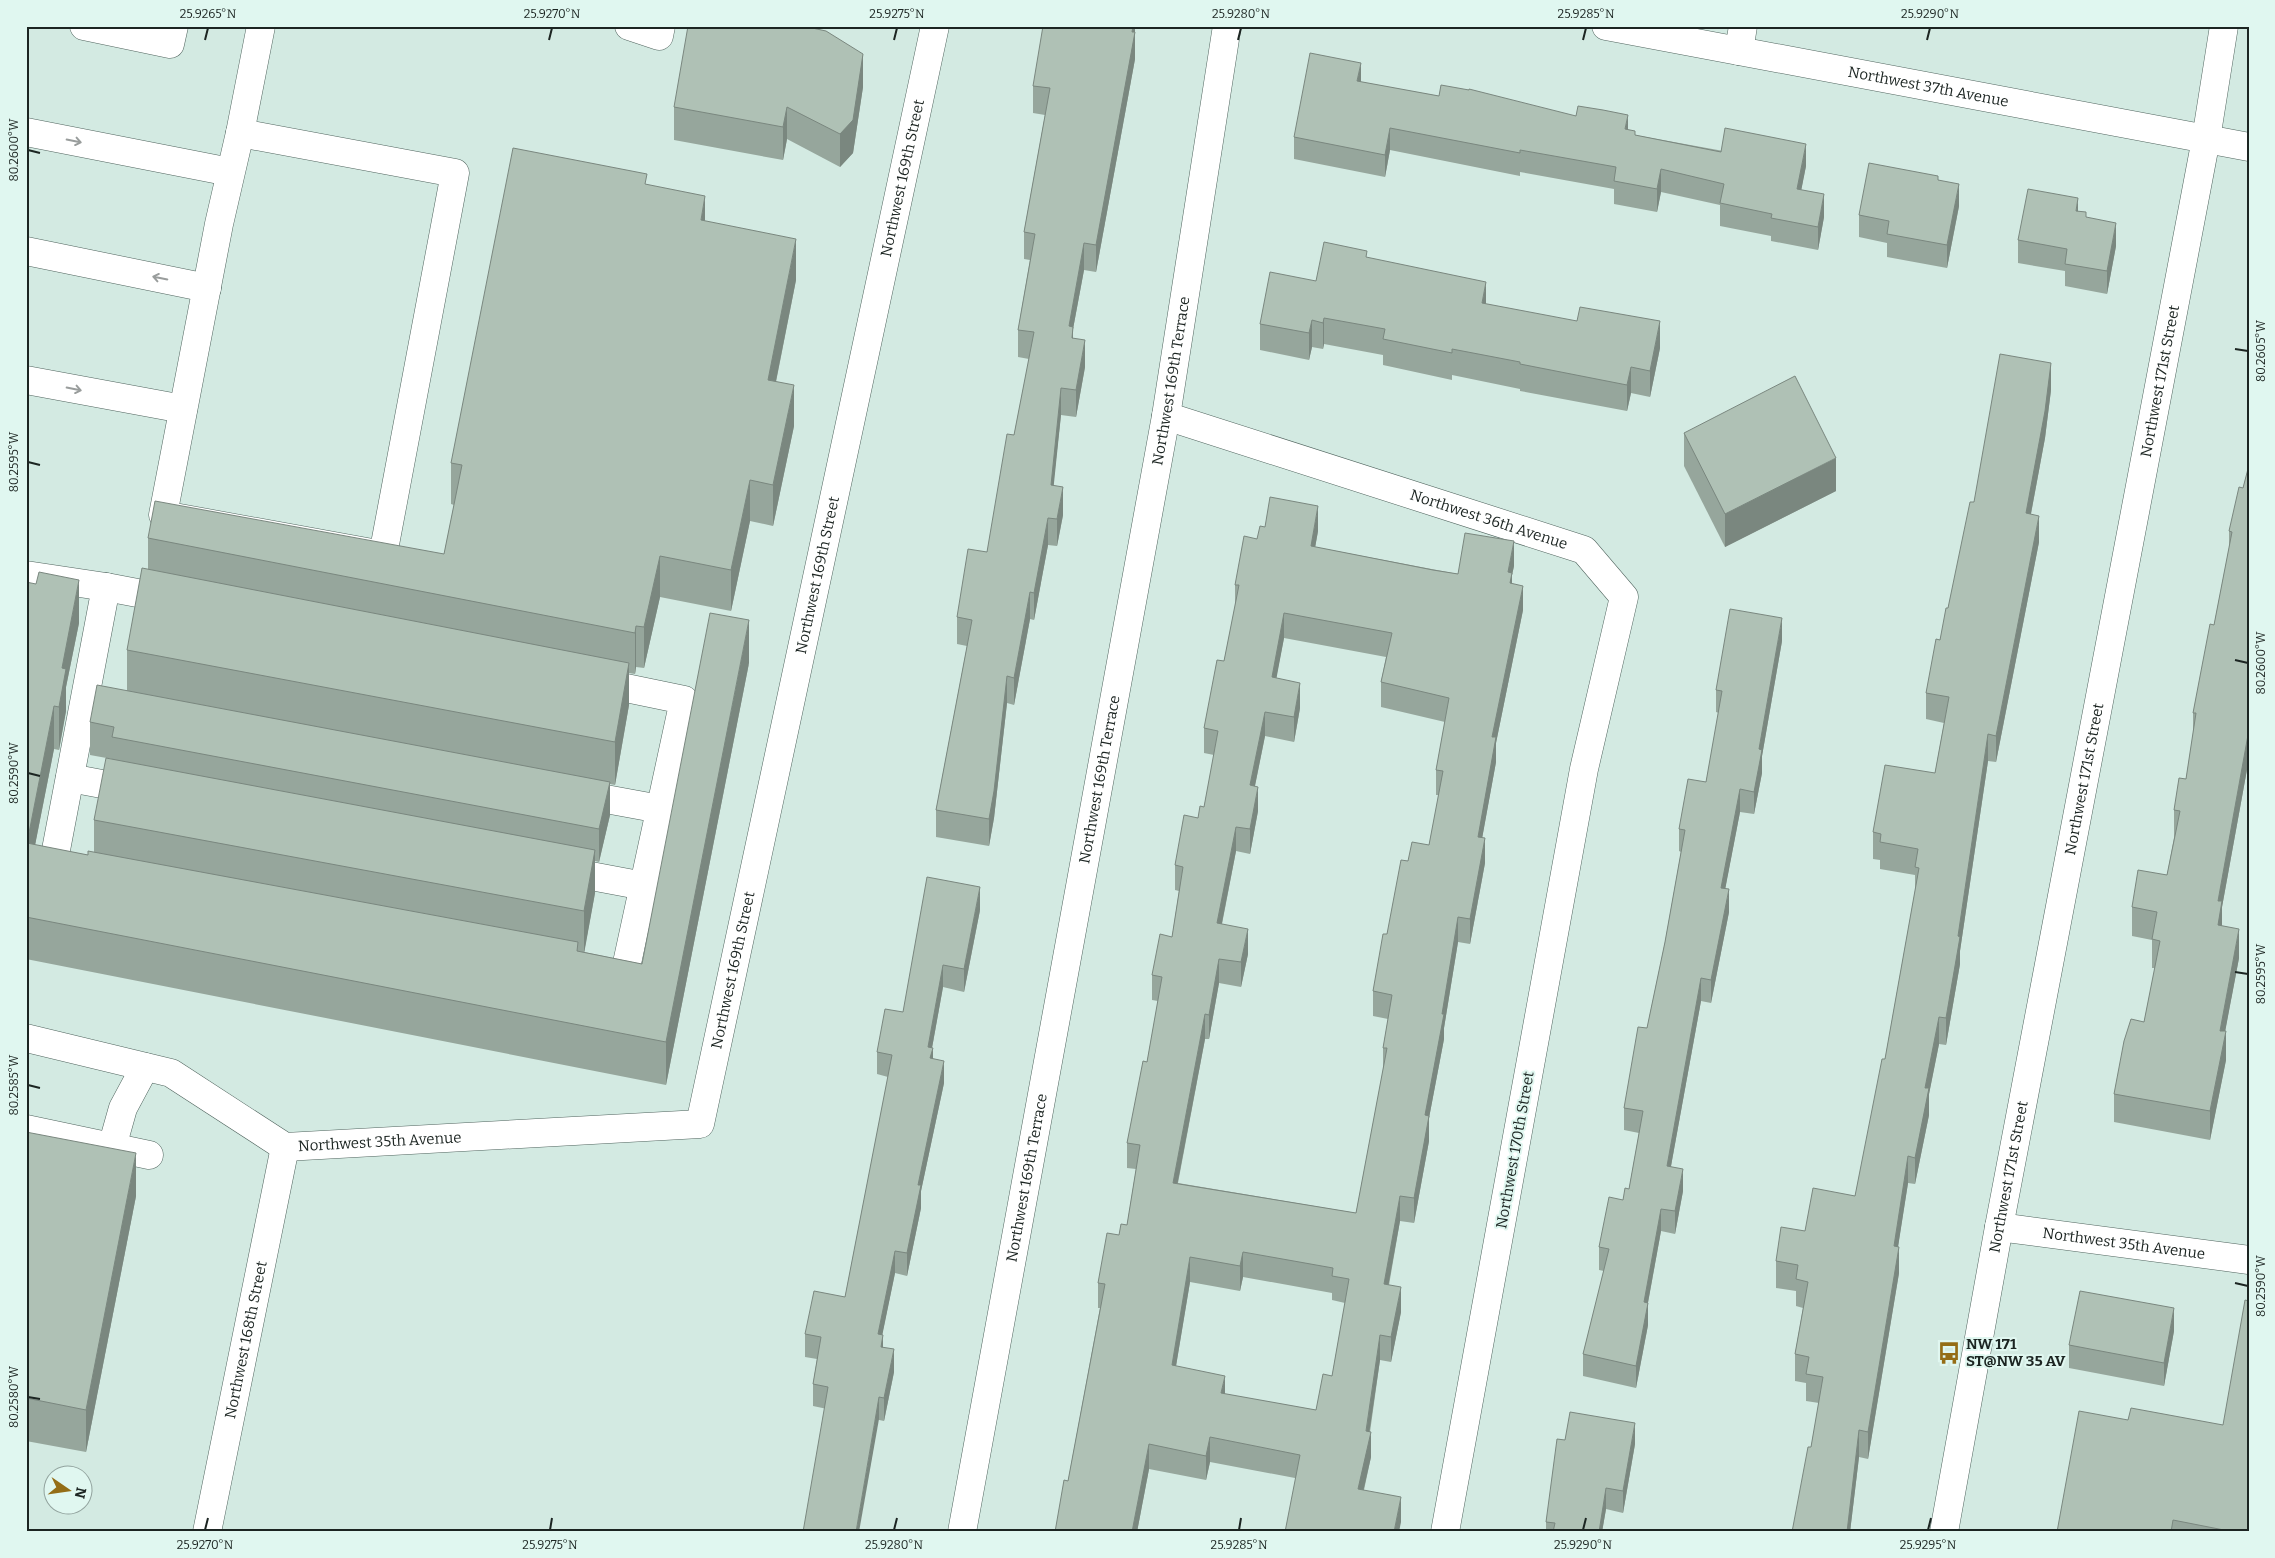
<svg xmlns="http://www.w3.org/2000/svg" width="2275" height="1558" font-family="Bitter,serif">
<rect width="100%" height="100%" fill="#d3eae2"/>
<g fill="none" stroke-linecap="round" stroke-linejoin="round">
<defs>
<g id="minor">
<path d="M84,26L170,44L174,26"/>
<path d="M629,26L659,36L661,26"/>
<path d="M1739,51L1743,26"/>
<path d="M26,132L230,172"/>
<path d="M240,133L455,173L383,555L163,515L219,224Z"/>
<path d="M240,133L261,26"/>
<path d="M26,251L207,288"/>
<path d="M26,380L183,409"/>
<path id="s1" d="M1166,416L1584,550L1624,597L1584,769L1445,1532"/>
<path d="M26,575L106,587L174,600"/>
<path d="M592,681L684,700L624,977L603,973"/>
<path d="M70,778L139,791"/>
<path d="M573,793L660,809"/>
<path d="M559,870L644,886"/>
<path d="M66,873L52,871L106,587"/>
<path id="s2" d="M26,1038L171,1073L285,1147L700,1124L935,26"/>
<path d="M26,1129L149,1155"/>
<path d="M112,1147L123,1108L145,1067"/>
<path id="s3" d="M1999,1227L2249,1260"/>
<path id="s4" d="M207,1532L285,1147"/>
<path id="s5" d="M962,1532L1166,416L1227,26"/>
<path id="s6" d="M1944,1532L1999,1227L2206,139L2224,26"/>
</g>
<g id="major">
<path id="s7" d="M1606,26L2249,147"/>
</g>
</defs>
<use href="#minor" stroke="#51655f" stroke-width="29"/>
<use href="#major" stroke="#51655f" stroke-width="29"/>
<use href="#minor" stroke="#fff" stroke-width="28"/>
<use href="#major" stroke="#fff" stroke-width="28"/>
</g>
<g fill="#96a69c" fill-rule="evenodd">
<path d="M1135,26V59L1096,272L1084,270L1073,329V338L1085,367L1076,417L1061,415L1053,486L1063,515L1057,546L1048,545L1034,620L1030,619L1014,705L1007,703L994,818L989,846L936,837V810L967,646L957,644V617L987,552L1014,435L1029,359L1018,357V330L1030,260L1024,259V232L1045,115L1033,113V86Z"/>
<path d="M1361,82L1628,130L1635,135L1806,166L1801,190L1824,217L1818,250L1771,241V236L1720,226V205L1661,192L1657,212L1614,204V189L1520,172V176L1390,150L1385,177L1294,159V137Z"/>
<path d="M863,87L853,153L840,167L787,139L783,160L674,140V107Z"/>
<path d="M1938,180L1959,206L1947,268L1887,257V243L1859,237V215Z"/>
<path d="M647,184L796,280L776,382L794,426L773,526L750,521L731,611L660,597L644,668L636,667L635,674L629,673V705L615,785L610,784V815L599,862L595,861V893L584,952L642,964L749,663L666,1085L26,959V582L79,623L66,687V711L59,750L54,749L35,845L88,855L94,852V820L112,759L90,755V722L127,691V650L148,569V538L444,554L454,505L451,504V463Z"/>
<path d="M2078,211L2086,217L2116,246L2107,294L2065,286V271L2018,263V240Z"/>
<path d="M1367,258L1486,304L1660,348L1650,397L1631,393L1627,411L1520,391V389L1452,375V380L1383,365V355L1324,344L1323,349L1312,347L1309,360L1260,350V324Z"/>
<path d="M2051,390L2045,438L2031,514L2039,542L1996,762L1988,761L1960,951V964L1946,1045L1939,1044L1929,1094V1115L1915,1184L1908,1183L1898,1246L1899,1273L1868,1459L1859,1457L1850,1532H1792L1811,1447L1819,1403L1806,1401V1383L1795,1381V1354L1803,1308L1796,1306V1291L1776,1288V1261L1805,1231L1855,1196L1885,1059L1915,891V875L1880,869V860L1873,859V832L1935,773L1944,723L1926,719V693L1940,640L1974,502Z"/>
<path d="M1684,433L1836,491L1725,547L1684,466Z"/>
<path d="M2249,465V764H2248L2222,907V926L2239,958L2225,1031L2226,1060L2210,1140L2114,1122V1094L2144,1022L2155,968H2152V940L2132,936V907L2167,875L2174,838V810L2186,779L2193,734V713L2214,625L2229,548V531L2243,488Z"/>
<path d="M1265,527L1318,531L1315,547L1458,574L1514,566L1512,575V584L1523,610L1496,743V762L1482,838L1485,863L1470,944L1458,942L1444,1028V1039L1429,1118V1141L1414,1223L1400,1221L1389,1285L1401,1312L1391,1362L1380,1360L1370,1432L1371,1457L1364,1490L1401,1522L1295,1478L1210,1462L1206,1480L1149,1469L1137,1532H1055L1068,1481L1100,1308H1098V1283L1119,1235L1127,1225L1136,1169L1127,1168V1143L1147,1062L1158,1001L1152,1000V975L1172,937L1179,891L1175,890V865L1198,818L1204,807L1214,755L1204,753V728L1224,661L1235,607V585L1257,539ZM1284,638L1386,657L1381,682V707L1445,722L1436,770V795H1439L1429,845L1408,861L1387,934L1373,991V1016L1388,1019L1383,1048V1071L1356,1213L1178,1183L1205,1039H1209L1219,983L1241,987L1248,954L1222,924L1236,851L1250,854L1258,811L1255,786L1265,736L1294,742L1300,708L1276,678ZM1243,1277L1332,1293V1300L1345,1303L1332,1376L1316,1410L1225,1394L1176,1366L1190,1282L1240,1291Z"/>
<path d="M1782,641L1762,756V773L1754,814L1740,812L1725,889L1729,912L1711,1003L1701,1001L1671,1166L1683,1191L1675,1234L1661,1231L1648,1303V1325L1636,1388L1583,1376V1354L1604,1271L1599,1270V1247L1629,1189L1639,1133L1624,1130V1108L1647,1028L1665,942L1681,852L1679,851V829L1706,782L1719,713L1716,712V690Z"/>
<path d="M980,910L964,992L943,987L932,1048L933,1059L944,1083L921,1191V1208L907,1276L895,1273L882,1335L883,1347L894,1372L884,1421L813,1406V1384L817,1359L805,1357V1334L845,1297L888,1077L877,1074V1052L903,1012Z"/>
<path d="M26,1132L136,1196L86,1452L26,1441Z"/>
<path d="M2174,1331L2164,1386L2069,1368V1345Z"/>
<path d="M2128,1420L2223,1425L2249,1532H2057Z"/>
<path d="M1565,1440L1635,1444L1623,1513L1606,1509L1602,1532H1546V1522Z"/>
</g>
<g fill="#7a877f">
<path d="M1133,26H1135V59L1096,272V245Z"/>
<path d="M863,54V87L853,153L840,167V134Z"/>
<path d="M1361,63V86L1357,81Z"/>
<path d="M787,107V139L783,160V127Z"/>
<path d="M1628,115V138L1625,129Z"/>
<path d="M1390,128V150L1385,177V155Z"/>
<path d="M1806,144V166L1797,212V189Z"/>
<path d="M1661,169V192L1657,212V189Z"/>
<path d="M1959,184V206L1947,268V245Z"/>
<path d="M1824,194V217L1818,250V227Z"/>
<path d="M705,196V237L701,220Z"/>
<path d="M2078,198V221L2076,211Z"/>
<path d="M2116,223V246L2107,294V271Z"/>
<path d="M796,239V280L768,421V380Z"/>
<path d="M1084,243V270L1073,329V354L1069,326Z"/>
<path d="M1486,282V308L1482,303Z"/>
<path d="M1324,318V344L1323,349V323Z"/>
<path d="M1312,320V347L1309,360V333Z"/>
<path d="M1660,321V348L1650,397V371Z"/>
<path d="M1085,340V367L1076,417V390Z"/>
<path d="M2051,363V390L2045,438L2026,540V513Z"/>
<path d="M1631,367V393L1627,411V385Z"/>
<path d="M794,385V426L773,526V485Z"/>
<path d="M1061,388V415L1051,512V485Z"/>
<path d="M1836,458V491L1725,547V514Z"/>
<path d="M750,480V521L731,611V570Z"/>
<path d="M1063,487V515L1057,546V519Z"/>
<path d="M1318,506V531L1311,571V546Z"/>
<path d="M2039,516V542L1996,762V736Z"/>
<path d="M1048,518V545L1034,620V593Z"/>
<path d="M1514,541V566L1512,575V597L1508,572Z"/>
<path d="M660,556V597L644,668V627Z"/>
<path d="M79,580V623L66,687V711L59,750V707L62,668Z"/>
<path d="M1523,586V610L1496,743V762L1478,861V837L1492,737Z"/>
<path d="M1030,592V619L1014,705V678Z"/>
<path d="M1284,613V638L1272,702V677Z"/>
<path d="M1782,618V641L1762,756V773L1754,814V792L1759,749Z"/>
<path d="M749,620V663L666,1085V1042Z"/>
<path d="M636,626V667L635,674V633Z"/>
<path d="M629,663V705L615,785V742Z"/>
<path d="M1007,676V703L994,818L989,846V819Z"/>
<path d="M1300,683V708L1294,742V717Z"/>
<path d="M54,706V749L27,886V843Z"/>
<path d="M1265,712V736L1250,810V785Z"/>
<path d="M1988,734V761L1960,951V964L1946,1045V1018Z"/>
<path d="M2248,735V764L2222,907V930L2218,953V901Z"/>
<path d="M610,782V815L599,862V829Z"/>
<path d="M1258,787V811L1250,854V829Z"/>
<path d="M1740,789V812L1721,911V888Z"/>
<path d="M1236,827V851L1217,948V923Z"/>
<path d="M1485,838V863L1470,944V919Z"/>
<path d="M595,850V893L584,954V911Z"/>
<path d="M980,887V910L964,992V969Z"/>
<path d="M1729,889V912L1711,1003V980Z"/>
<path d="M1458,917V942L1444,1028V1039L1429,1118V1141L1414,1223V1198L1425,1115Z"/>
<path d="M1248,929V954L1241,987V962Z"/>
<path d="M2239,929V958L2220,1059V1031Z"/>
<path d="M1219,959V983L1209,1039V1015Z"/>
<path d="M943,965V987L928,1070V1047Z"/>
<path d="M1701,978V1001L1667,1188V1166Z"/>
<path d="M1205,1014V1039L1173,1207V1183Z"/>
<path d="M1939,1017V1044L1929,1094V1115L1915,1184V1158L1925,1088Z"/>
<path d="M2226,1031V1060L2210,1140V1111Z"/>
<path d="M933,1048V1071L930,1058Z"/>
<path d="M944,1061V1083L921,1191V1208L907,1276V1253L918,1185Z"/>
<path d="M136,1153V1196L86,1452V1410Z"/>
<path d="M1908,1156V1183L1894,1273V1246Z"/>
<path d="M1683,1169V1191L1675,1234V1211Z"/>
<path d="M1400,1196V1221L1384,1309V1284Z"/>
<path d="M1661,1209V1231L1644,1324V1302Z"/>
<path d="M1899,1247V1273L1868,1459V1432Z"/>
<path d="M895,1251V1273L878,1356V1334Z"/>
<path d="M1243,1252V1277L1240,1291V1266Z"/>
<path d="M1190,1257V1282L1172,1390V1365Z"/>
<path d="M1401,1287V1312L1391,1362V1337Z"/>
<path d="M1648,1303V1325L1636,1388V1366Z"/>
<path d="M2174,1308V1331L2164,1386V1363Z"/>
<path d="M883,1335V1357L881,1347Z"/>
<path d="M1380,1335V1360L1366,1454L1371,1432V1457L1358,1514V1489Z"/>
<path d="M894,1349V1372L884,1421V1398Z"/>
<path d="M1225,1376V1401L1221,1393Z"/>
<path d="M879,1397V1419L859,1532H856Z"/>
<path d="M1635,1423V1444L1623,1513V1491Z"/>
<path d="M1859,1430V1457L1850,1532H1847Z"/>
<path d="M1210,1437V1462L1206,1480V1456Z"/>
<path d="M1149,1444V1469L1137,1532H1132Z"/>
<path d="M1606,1488V1509L1602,1532H1599Z"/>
<path d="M1401,1497V1522L1399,1532H1394Z"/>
</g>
<g fill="#afc1b5" stroke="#7a877f" fill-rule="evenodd">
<path d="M688,26H803L826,31L863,54L853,120L840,134L787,107L783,127L674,107Z"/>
<path d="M1043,26H1133L1132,32H1135L1096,245L1084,243L1069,326L1073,327L1072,338L1085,340L1076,390L1061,388L1051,485L1063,487L1057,519L1048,518L1034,593L1030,592L1014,678L1007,676L994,791L989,819L936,810L972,620L957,617L968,549L987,552L1007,434L1014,435L1034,332L1018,330L1035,234L1024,232L1050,88L1033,86Z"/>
<path d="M1310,53L1361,63L1357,81L1439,96L1441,85L1469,90V89L1576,116L1578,106L1603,110L1628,115L1625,129L1635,131V135L1721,152L1725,128L1806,144L1797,189L1824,194L1818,227L1771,218L1772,214L1720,203L1724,184L1661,169L1657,189L1614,181L1616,167L1520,150V153L1390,128L1385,155L1294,137Z"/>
<path d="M513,148L647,174L645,184L705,196L701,220L796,239L768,380L794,385L773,485L750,480L731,570L660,556L644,627L636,626L635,633L148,538L155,501L444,554L462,465L451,463Z"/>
<path d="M1869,163L1938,176V180L1959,184L1947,245L1887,234L1889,221L1859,215Z"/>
<path d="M2028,189L2078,198L2076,211L2086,212V217L2116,223L2107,271L2065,264L2067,249L2018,240Z"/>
<path d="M1324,242L1367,251L1366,257L1486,282L1482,303L1577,321L1580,307L1660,321L1650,371L1631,367L1627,385L1520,364V362L1452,349V353L1383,339L1385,329L1324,318L1323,323L1312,320L1309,333L1260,324L1270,272L1316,281Z"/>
<path d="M2000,354L2051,363L2045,411L2026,513L2039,516L1996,736L1988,734L1958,936L1960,937L1946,1018L1939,1017L1925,1088H1929L1915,1158L1908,1156L1894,1246L1899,1247L1868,1432L1859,1430L1847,1532H1792L1808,1447H1811L1823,1377L1806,1374L1809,1357L1795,1354L1808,1282L1796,1279L1798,1265L1776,1261L1781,1227L1805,1231L1813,1188L1855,1196L1882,1059H1885L1919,868L1915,867L1918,849L1880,842L1881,834L1873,832L1885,765L1935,773L1949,697L1926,693L1936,639L1940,640L1946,608H1948L1970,502H1974Z"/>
<path d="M1795,376L1836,458L1725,514L1684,433Z"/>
<path d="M2249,465V736L2248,735L2218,901H2222L2218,925L2239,929L2220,1031H2226L2210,1111L2114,1094L2124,1041L2131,1019L2144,1022L2160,941L2152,939L2157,912L2132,907L2138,870L2167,875L2180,811L2174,810L2179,778L2186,779L2196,713H2193L2210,624L2214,625L2232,532L2229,531L2239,487L2243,488Z"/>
<path d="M1270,497L1318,506L1311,546L1433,570L1458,574L1465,533L1514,541L1508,572L1512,573L1510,583L1523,586L1492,737H1496L1478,837L1485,838L1470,919L1458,917L1442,1014H1444L1425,1115L1429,1116L1414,1198L1400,1196L1384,1284L1401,1287L1391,1337L1380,1335L1366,1431L1371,1432L1358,1489L1401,1497L1394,1532H1285L1300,1455L1210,1437L1206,1456L1149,1444L1132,1532H1055L1064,1480L1068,1481L1105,1284L1098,1283L1107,1233L1119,1235L1121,1224L1127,1225L1140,1145L1127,1143L1143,1061L1147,1062L1162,977L1152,975L1160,934L1172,937L1183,867L1175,865L1184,815L1198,818L1200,806L1204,807L1218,731L1204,728L1217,660L1224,661L1239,585H1235L1244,536L1257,539L1260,526L1265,527ZM1284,613L1392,633L1381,682L1449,698L1436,770L1443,771L1429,845L1412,842L1408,861L1401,860L1387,934H1383L1373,991L1392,995L1383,1048H1387L1356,1213L1173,1183L1205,1014L1209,1015L1219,959L1241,962L1248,929L1217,923L1236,827L1250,829L1258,787L1250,785L1265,712L1294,717L1300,683L1272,677ZM1243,1252L1333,1268L1332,1276L1349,1279L1332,1376L1323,1374L1316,1410L1221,1393L1225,1376L1172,1365L1190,1257L1240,1266Z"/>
<path d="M142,568L629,663L615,742L127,650Z"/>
<path d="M39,572L79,580L62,668L66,669L59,707L54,706L27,843L88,855V851L578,942L577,951L642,964L710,613L749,620L666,1042L26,917V582L36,584Z"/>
<path d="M1730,609L1782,618L1759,749L1762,750L1754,792L1740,789L1721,888L1729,889L1711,980L1701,978L1667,1166L1683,1169L1675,1211L1661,1209L1644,1302L1648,1303L1636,1366L1583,1354L1609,1249L1599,1247L1609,1197L1623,1200L1625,1188L1629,1189L1643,1111L1624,1108L1638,1027L1647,1028L1665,942L1685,830L1679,829L1688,779L1706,782L1722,691L1716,690Z"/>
<path d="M97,685L610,782L599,829L112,737L114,727L90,722Z"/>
<path d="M106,758L595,850L584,911L94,820Z"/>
<path d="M927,877L980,887L964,969L943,965L928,1047L933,1048L930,1058L944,1061L918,1185H921L907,1253L895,1251L878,1334L883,1335L881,1347L894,1349L884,1398L879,1397L856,1532H803L828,1387L813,1384L821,1337L805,1334L814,1291L845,1297L892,1055L877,1052L885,1009L903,1012Z"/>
<path d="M26,1132L136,1153L86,1410L26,1398Z"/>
<path d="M2080,1291L2174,1308L2164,1363L2069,1345Z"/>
<path d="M2245,1300L2249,1301V1532H2234L2173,1520L2171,1532H2125L2121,1531V1532H2057L2079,1411L2128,1420L2131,1408L2223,1425Z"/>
<path d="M1570,1412L1635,1423L1623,1491L1606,1488L1599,1532H1553L1555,1523L1546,1522L1557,1439L1565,1440Z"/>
</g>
<defs><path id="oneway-shaft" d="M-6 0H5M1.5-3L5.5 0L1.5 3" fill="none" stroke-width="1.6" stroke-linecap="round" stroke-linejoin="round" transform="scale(1.25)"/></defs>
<g stroke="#999d9c">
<use href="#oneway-shaft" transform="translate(74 141) rotate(11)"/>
<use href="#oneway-shaft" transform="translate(160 278) rotate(-169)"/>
<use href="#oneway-shaft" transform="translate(74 389) rotate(11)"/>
</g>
<path fill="none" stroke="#1c2522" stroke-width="2" d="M205,40L208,28M549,40L552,28M894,40L897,28M1238,40L1241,28M1583,40L1586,28M1927,40L1930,28M28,150L40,153M2235,349L2248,351M28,462L40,465M2235,660L2248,663M28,773L40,776M2235,972L2248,974M28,1085L40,1088M2235,1283L2248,1286M28,1397L40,1399M205,1530L208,1518M550,1530L552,1518M894,1530L897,1518M1239,1530L1241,1518M1583,1530L1586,1518M1928,1530L1931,1518"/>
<defs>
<symbol id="bus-bare" viewBox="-9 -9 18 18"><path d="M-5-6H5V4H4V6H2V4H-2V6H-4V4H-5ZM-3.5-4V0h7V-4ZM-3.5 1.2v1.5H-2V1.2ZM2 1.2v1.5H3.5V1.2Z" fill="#946d16" stroke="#e0f7f0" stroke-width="2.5" paint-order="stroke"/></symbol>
</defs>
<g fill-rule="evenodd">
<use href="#bus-bare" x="1933" y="1337" width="32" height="32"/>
</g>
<g text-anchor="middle" stroke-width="4" stroke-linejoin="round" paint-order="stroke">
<g font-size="15" fill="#1c2522" stroke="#e0f7f0">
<text dy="5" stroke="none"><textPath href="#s7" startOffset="328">Northwest 37th Avenue</textPath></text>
<text dy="5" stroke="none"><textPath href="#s2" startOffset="1668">Northwest 169th Street</textPath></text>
<text dy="5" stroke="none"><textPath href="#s5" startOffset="1170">Northwest 169th Terrace</textPath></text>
<text dy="5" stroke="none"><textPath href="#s6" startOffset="1171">Northwest 171st Street</textPath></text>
<text dy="5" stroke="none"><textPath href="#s1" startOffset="339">Northwest 36th Avenue</textPath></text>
<text dy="5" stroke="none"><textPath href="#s2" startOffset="1262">Northwest 169th Street</textPath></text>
<text dy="5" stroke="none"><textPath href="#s6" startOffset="766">Northwest 171st Street</textPath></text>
<text dy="5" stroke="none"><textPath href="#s5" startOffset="765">Northwest 169th Terrace</textPath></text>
<text dy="5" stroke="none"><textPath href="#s2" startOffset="858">Northwest 169th Street</textPath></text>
<text dy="5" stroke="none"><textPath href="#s2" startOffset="380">Northwest 35th Avenue</textPath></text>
<text transform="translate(1515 1150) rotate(-80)" y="5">Northwest 170th Street</text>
<text dy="5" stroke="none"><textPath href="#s6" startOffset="361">Northwest 171st Street</textPath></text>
<text dy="5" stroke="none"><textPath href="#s5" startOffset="360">Northwest 169th Terrace</textPath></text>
<text dy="5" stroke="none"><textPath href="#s3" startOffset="126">Northwest 35th Avenue</textPath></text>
<text dy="5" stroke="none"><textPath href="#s4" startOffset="196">Northwest 168th Street</textPath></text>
</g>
<g font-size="15" font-weight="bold" fill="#1c2522" stroke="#e0f7f0" text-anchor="start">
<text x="1966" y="1349">NW 171<tspan x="1966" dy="17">ST@NW 35 AV</tspan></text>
</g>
</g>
<rect width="2275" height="1558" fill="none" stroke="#e0f7f0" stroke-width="55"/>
<g transform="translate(68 1490) rotate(103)"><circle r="24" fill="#e0f7f0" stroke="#92a39e"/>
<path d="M0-4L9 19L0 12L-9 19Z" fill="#946d16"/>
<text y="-8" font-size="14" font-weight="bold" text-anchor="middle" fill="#1c2522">N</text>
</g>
<rect x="28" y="28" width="2220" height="1502" fill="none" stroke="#1c2522" stroke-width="2"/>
<g font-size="12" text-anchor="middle" fill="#1c2522">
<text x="208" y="18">25.9265°N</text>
<text x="552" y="18">25.9270°N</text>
<text x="897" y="18">25.9275°N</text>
<text x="1241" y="18">25.9280°N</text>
<text x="1586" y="18">25.9285°N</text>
<text x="1930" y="18">25.9290°N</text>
<text transform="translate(14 150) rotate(-90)" y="4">80.2600°W</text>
<text transform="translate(2261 351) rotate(-90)" y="4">80.2605°W</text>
<text transform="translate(14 462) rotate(-90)" y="4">80.2595°W</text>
<text transform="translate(2261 663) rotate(-90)" y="4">80.2600°W</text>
<text transform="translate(14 773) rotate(-90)" y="4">80.2590°W</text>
<text transform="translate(2261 974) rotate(-90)" y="4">80.2595°W</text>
<text transform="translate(14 1085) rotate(-90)" y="4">80.2585°W</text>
<text transform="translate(2261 1286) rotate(-90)" y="4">80.2590°W</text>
<text transform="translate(14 1397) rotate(-90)" y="4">80.2580°W</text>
<text x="205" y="1549">25.9270°N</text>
<text x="550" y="1549">25.9275°N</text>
<text x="894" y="1549">25.9280°N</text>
<text x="1239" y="1549">25.9285°N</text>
<text x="1583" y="1549">25.9290°N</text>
<text x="1928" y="1549">25.9295°N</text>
</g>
</svg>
